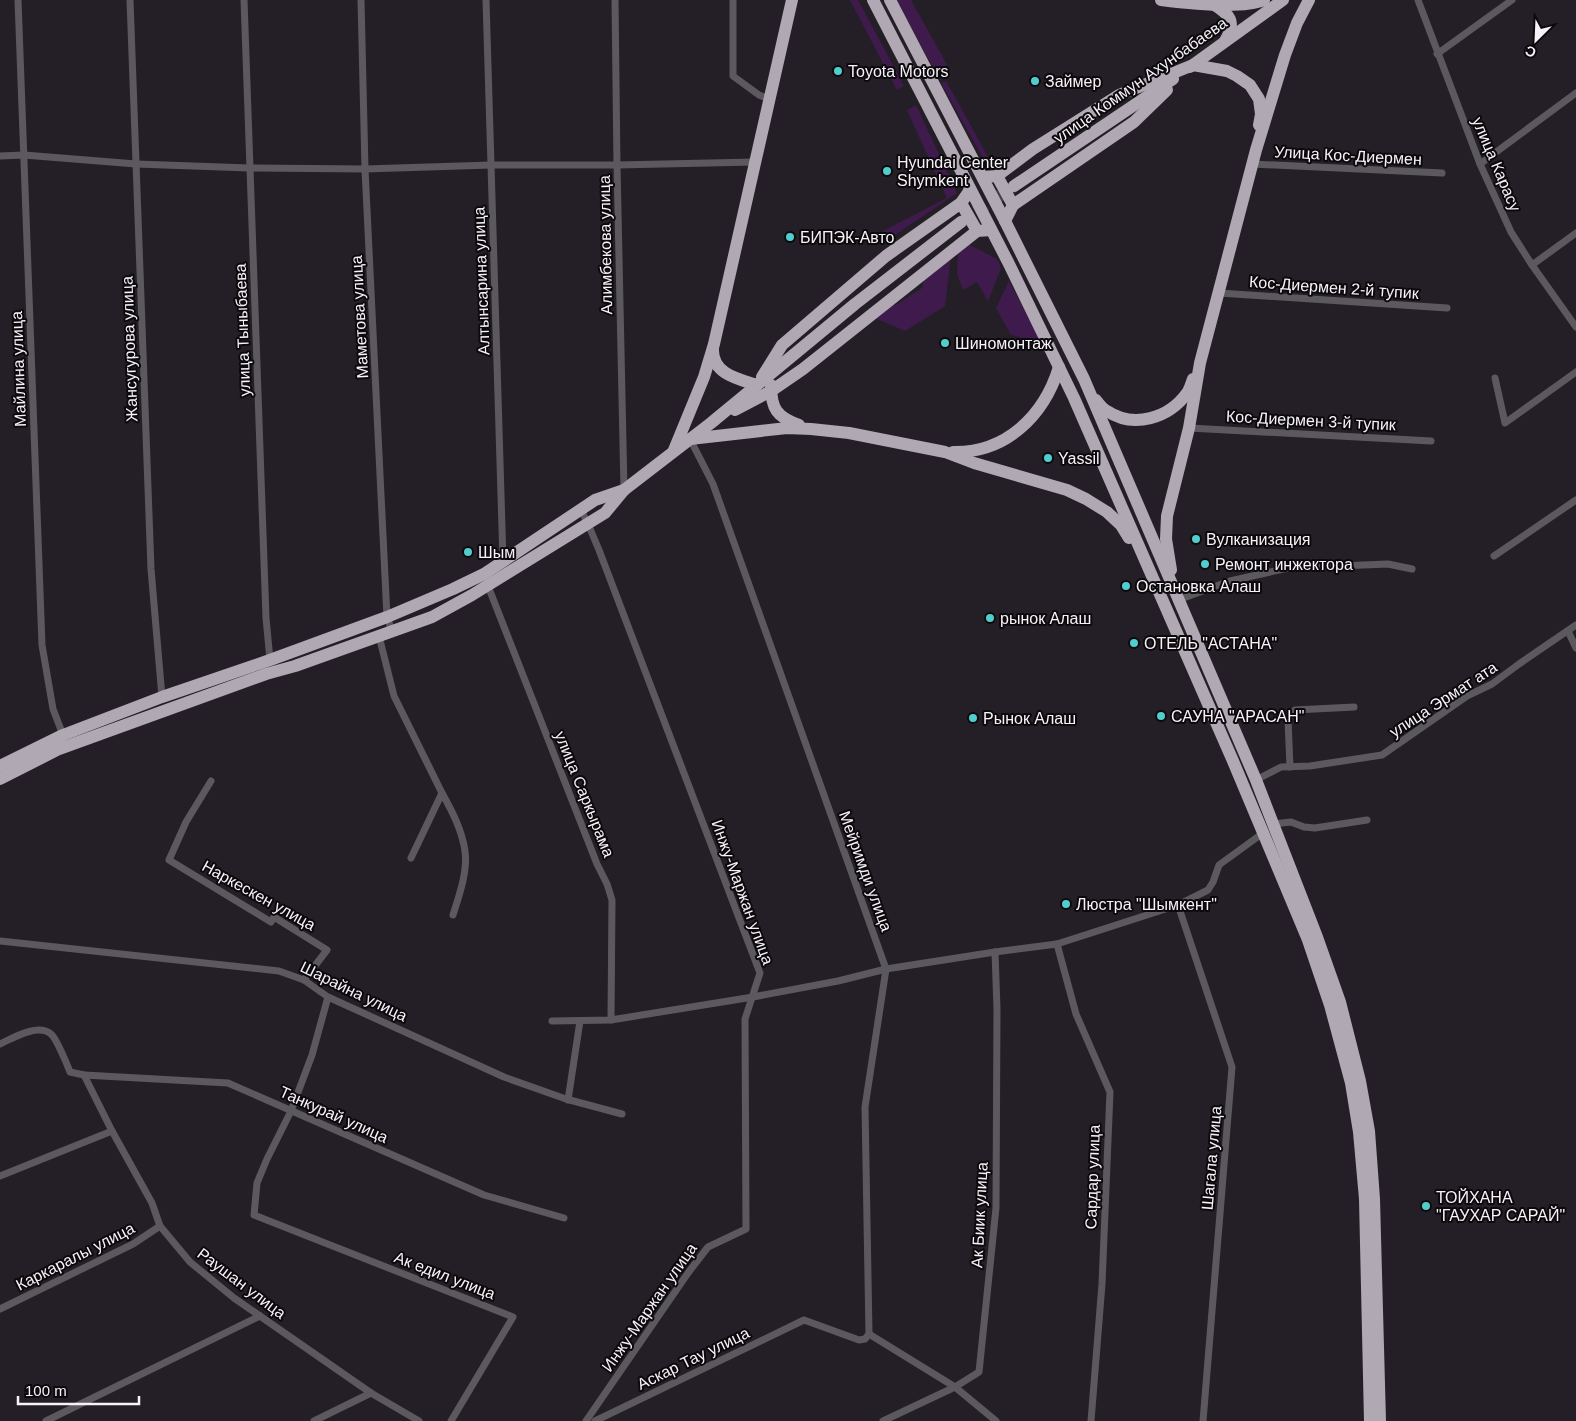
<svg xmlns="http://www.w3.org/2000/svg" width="1576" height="1421" font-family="Arial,sans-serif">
<rect width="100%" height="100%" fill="#241f26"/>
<g fill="#3f1b4d">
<path d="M850,0H858L904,86L897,90Z"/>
<path d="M896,0H911L947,65L935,71Z"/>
<path d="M946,81L993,166L988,167L941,83Z"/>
<path d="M916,105L957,193L886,241L883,231L947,198L907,110Z"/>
<path d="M968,244L997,259L1001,268L988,301L977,282L963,290L957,274L958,247Z"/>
<path d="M951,255L945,306L905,331L868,315L888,302L896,305L922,288L925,276Z"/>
<path d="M1009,281L1041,342L1011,335L996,308Z"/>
</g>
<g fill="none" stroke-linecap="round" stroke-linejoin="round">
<path stroke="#443f46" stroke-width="12" stroke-dasharray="12 6" stroke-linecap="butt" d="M961,222L1014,186"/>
<g stroke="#5c595e" stroke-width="7">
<path d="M18,0L42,645L53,709L63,735"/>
<path d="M130,0L151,569L162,697"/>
<path d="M244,0L266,618L270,660"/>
<path d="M361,0L365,169L387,617L392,631"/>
<path d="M486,0L503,561"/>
<path d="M615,0L617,165L624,490"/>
<path d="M733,0V76L759,95L769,99"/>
<path d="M1418,0L1480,164L1511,232L1532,265L1576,327"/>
<path d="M1437,54L1512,0"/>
<path d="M0,156L24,155L136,164L249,168L365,169L491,165H617L755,162"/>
<path d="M1252,164L1442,173"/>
<path d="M1480,164L1576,93"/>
<path d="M1532,265L1576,233"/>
<path d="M1219,293L1447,308"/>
<path d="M1495,378L1505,423L1576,372"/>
<path d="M1189,428L1431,441"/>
<path d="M690,439L713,484L886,969L865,1107L869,1334"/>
<path d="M581,510L588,524L599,550L760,973L745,1019L746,1229L708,1247L688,1273L586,1421"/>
<path d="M1494,556L1576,500"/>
<path d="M488,586L597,864L607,884L612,900L611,1020"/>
<path d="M1178,600L1230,581L1288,568L1388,564L1412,569"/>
<path d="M1568,631L1576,648"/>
<path d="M379,636L394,696L442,793"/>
<path d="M1290,767L1288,720L1291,713L1295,710L1354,707"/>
<path d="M1256,780L1281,767L1310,766L1382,755L1467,696L1492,684L1519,664L1576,625"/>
<path d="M211,781L186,822L169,860L271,922L274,917L327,950L304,980"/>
<path d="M1273,824L1291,822L1304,827L1315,828L1367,820"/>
<path d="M411,858L442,793C452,811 462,830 465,851C468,871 459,896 453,915"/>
<path d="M1178,905L1232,1067L1203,1421"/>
<path d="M0,941L279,971L304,980L328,997L504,1077L566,1099L622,1114"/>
<path d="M1057,944L1076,1014L1110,1092L1102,1284L1091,1421"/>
<path d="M328,997L312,1055L291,1111L267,1159L257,1183L254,1215L513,1317L451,1421"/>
<path d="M552,1021L611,1020L753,997L838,981L886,969L995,952L1057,944L1178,905L1208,890L1213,882L1219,865L1263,833"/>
<path d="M0,1044C13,1038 38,1023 51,1034C56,1038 67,1064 70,1072L84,1075L112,1131L152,1203L160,1226L190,1262L234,1298L371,1393L419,1421"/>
<path d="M84,1075L228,1083L484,1195L564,1218"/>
<path d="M568,1100L580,1021"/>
<path d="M0,1176L112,1131"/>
<path d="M0,1309L133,1244L160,1226"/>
<path d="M46,1421L260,1316"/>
<path d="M314,1421L371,1393"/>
<path d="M595,1421L804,1320L859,1340L865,1339L869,1334L955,1387L996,1421"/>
<path d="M883,1421L955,1387L979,1372L996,1208L997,1009L995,952"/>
</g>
<g stroke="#b0a8b3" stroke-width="12">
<path d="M873,0L1008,262L1074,398L1233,761L1308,940L1330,1005L1351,1083L1359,1132L1365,1199L1370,1421"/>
<path d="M890,0L1005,221L1084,379L1256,780L1317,937L1340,1002L1360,1081L1369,1131L1374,1199L1380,1421"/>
<path d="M1161,0C1185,3 1243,9 1264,0"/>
<path d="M1213,4C1230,15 1237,21 1225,41"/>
<path d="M1190,67L1283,0"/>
<path d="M997,176L1013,205"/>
<path d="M983,177L997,176L1033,149L1119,95L1193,65L1227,71L1237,76L1250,85L1259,99L1261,114L1259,125"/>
<path d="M1014,186L1173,79"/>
<path d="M961,203L977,231"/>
<path d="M1005,221L1013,205L1134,122L1167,90"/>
<path d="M713,349C712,374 738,379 757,385"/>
<path d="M762,377L782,345L886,256L961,203L970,190"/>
<path d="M771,385C771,409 777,417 799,425"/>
<path d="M1096,400C1099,404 1103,409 1107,411C1134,429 1169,418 1187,393C1190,389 1191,384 1193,379"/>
<path d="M735,410L771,391L803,369L977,231L991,230"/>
<path d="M690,439L787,428L811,429L849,433L945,452L974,463L1067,490L1086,499L1107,512L1121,525L1129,538"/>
<path d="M674,450L704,377L714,344L792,0"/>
<path d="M953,452C1006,453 1044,416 1059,367"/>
<path d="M1171,570L1166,539L1167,516L1189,428L1200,363L1256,150L1285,55L1297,23L1309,0"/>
<path d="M0,766L63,735L162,697L270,660L387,617L453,589L484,574L595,500L624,490"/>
<path d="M0,779L59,749L266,674L295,666L432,617L472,595L605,513L624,490L711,423L855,304L961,222"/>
</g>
</g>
<g fill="#52cdcd" stroke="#0c090d" stroke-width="2">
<circle cx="838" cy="71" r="5"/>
<circle cx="1035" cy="81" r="5"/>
<circle cx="887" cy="171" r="5"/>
<circle cx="790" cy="237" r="5"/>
<circle cx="945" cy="343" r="5"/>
<circle cx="1048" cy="458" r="5"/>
<circle cx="1196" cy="539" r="5"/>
<circle cx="468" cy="552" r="5"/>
<circle cx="1205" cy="564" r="5"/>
<circle cx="1126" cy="586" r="5"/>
<circle cx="990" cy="618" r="5"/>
<circle cx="1134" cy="643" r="5"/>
<circle cx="1161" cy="716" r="5"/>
<circle cx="973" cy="718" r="5"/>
<circle cx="1066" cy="904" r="5"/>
<circle cx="1426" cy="1206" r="5"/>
</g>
<g text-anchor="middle" stroke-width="4" stroke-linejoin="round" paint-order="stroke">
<g font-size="16" fill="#f6f2f8" stroke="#0c090d" text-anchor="start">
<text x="848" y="77">Toyota Motors</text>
<text x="1045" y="87">Займер</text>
<text x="897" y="168">Hyundai Center<tspan x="897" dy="18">Shymkent</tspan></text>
<text x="800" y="243">БИПЭК-Авто</text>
<text x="955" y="349">Шиномонтаж</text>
<text x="1058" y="464">Yassil</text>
<text x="1206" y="545">Вулканизация</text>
<text x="478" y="558">Шым</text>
<text x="1215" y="570">Ремонт инжектора</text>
<text x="1136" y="592">Остановка Алаш</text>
<text x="1000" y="624">рынок Алаш</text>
<text x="1144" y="649">ОТЕЛЬ "АСТАНА"</text>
<text x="1171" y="722">САУНА "АРАСАН"</text>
<text x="983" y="724">Рынок Алаш</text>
<text x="1076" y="910">Люстра "Шымкент"</text>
<text x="1436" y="1203">ТОЙХАНА<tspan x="1436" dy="18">"ГАУХАР САРАЙ"</tspan></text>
</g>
<g font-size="16" fill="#f6f2f8" stroke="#0c090d">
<text transform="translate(1140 80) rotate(-35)" y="6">улица Коммун Ахунбабаева</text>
<text transform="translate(1348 155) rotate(3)" y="6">Улица Кос-Диермен</text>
<text transform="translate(1497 164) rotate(67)" y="6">улица Карасу</text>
<text transform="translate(605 245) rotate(-91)" y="6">Алимбекова улица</text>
<text transform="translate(481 281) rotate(-92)" y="6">Алтынсарина улица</text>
<text transform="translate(1334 287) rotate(4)" y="6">Кос-Диермен 2-й тупик</text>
<text transform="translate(359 317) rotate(-93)" y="6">Маметова улица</text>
<text transform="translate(242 330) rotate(-92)" y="6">улица Тыныбаева</text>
<text transform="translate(129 349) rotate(-92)" y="6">Жансугурова улица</text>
<text transform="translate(18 369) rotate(-92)" y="6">Майлина улица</text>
<text transform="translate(1311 420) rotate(3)" y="6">Кос-Диермен 3-й тупик</text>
<text transform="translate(1443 699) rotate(-33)" y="6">улица Эрмат ата</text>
<text transform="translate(585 794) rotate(68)" y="6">улица Саркырама</text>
<text transform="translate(866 871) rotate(70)" y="6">Мейримди улица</text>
<text transform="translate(743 892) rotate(70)" y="6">Инжу-Маржан улица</text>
<text transform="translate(259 895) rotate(29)" y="6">Наркескен улица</text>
<text transform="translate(354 991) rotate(26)" y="6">Шарайна улица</text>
<text transform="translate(334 1114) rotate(24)" y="6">Танкурай улица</text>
<text transform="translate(1211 1158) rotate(-85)" y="6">Шагала улица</text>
<text transform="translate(1092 1177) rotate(-88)" y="6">Сардар улица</text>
<text transform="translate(979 1215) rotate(-87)" y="6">Ак Биик улица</text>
<text transform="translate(75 1256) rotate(-27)" y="6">Каркаралы улица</text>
<text transform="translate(445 1275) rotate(21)" y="6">Ак едил улица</text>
<text transform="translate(242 1283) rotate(37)" y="6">Раушан улица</text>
<text transform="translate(649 1307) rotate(-55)" y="6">Инжу-Маржан улица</text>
<text transform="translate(693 1358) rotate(-26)" y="6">Аскар Тау улица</text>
</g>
</g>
<g transform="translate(1536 40) rotate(204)" stroke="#0c090d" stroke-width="4" paint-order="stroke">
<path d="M0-4L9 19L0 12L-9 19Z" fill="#f6f2f8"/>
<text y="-8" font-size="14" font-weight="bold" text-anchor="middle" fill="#f6f2f8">С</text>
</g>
<path d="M18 1396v8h121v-8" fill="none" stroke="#f6f2f8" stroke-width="2.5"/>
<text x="25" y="1396" font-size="15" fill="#f6f2f8" stroke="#0c090d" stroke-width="4" paint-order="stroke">100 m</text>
</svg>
